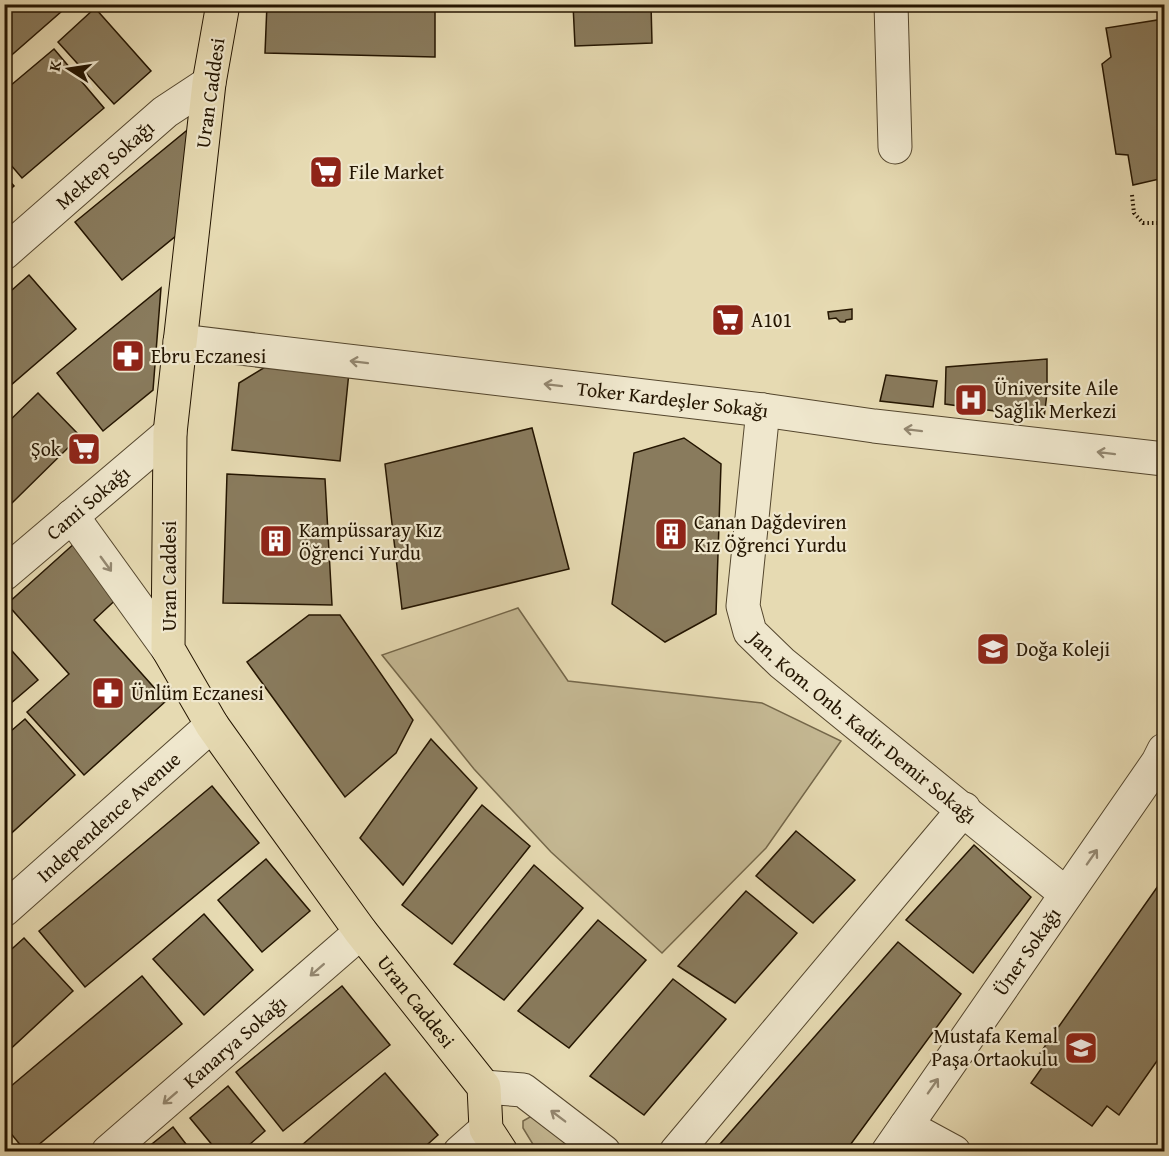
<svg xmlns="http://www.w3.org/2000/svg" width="1169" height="1156" font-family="'Gentium Book Plus',serif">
<rect width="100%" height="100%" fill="#e6dab2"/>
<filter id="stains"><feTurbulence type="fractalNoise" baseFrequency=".00333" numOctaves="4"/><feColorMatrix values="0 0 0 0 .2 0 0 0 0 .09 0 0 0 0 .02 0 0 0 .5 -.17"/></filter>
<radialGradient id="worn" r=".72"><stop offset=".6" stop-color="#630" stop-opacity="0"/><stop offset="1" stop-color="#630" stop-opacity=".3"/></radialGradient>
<g fill="#c5b994" stroke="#74674a" stroke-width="1.5">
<path d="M518,608L568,681L762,703L841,741L766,848L662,953L551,852L474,769L382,655Z"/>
<path d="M530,1117H542L585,1151H537L523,1128V1121Z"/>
</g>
<g fill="#897b5d" stroke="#241501" stroke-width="1.5">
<path d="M4,4H70L6,60L4,58Z"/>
<path d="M267,4H435V57L265,53Z"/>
<path d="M573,4H651L652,43L575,46Z"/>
<path d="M95,8L151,71L114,104L58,42Z"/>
<path d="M1164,19V178L1133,185L1128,155L1116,154L1102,64L1111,57L1106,28Z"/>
<path d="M54,49L104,108L22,178L4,157V91Z"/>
<path d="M191,127L177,235L122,280L75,222Z"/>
<path d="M4,175L14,186L4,195Z"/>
<path d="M29,275L76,329L4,391V297Z"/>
<path d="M161,288L153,390L103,431L57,373Z"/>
<path d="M852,309V319L846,320L845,322H840L836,318L829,319L828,312Z"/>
<path d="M1047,359V393L1044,418L945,404L946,367Z"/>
<path d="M270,364L349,372L340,461L232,450L239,383Z"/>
<path d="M886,375L937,381L933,407L880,401Z"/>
<path d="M38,393L80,436L12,503L4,495V426Z"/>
<path d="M532,428L569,569L402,609L385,464Z"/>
<path d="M684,438L721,464L716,614L665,642L612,604L634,453Z"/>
<path d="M227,474L325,479L332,605L223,603Z"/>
<path d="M76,542L123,593L94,620L166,701L84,775L27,712L69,674L7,604Z"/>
<path d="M309,615H340L413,720L396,753L345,797L247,662Z"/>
<path d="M4,642L38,680L4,709Z"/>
<path d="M25,719L75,775L4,840V737Z"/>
<path d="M431,739L477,788L403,885L360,838Z"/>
<path d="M212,786L259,843L85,987L39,931Z"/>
<path d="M482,805L530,846L452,944L402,905Z"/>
<path d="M796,831L855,880L813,923L756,876Z"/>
<path d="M974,845L1031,897L973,973L906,920Z"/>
<path d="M266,859L310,911L262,952L218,900Z"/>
<path d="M534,865L583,908L504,1000L454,964Z"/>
<path d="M1158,886L1164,890V1051L1119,1115L1107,1106L1092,1126L1031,1083L1046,1062L1038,1056Z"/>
<path d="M746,891L797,933L735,1003L678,966Z"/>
<path d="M204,914L253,970L204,1015L153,959Z"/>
<path d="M598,920L646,960L569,1048L518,1011Z"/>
<path d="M24,938L73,991L4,1055V956Z"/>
<path d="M898,942L961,994L845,1152H713Z"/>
<path d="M142,976L182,1024L30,1152H26L4,1125V1092Z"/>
<path d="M673,979L726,1019L644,1115L590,1076Z"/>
<path d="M342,986L390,1045L283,1131L236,1072Z"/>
<path d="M385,1073L438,1135L419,1152H294Z"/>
<path d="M228,1086L265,1131L241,1152H218L190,1118Z"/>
<path d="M173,1127L192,1152H142Z"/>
</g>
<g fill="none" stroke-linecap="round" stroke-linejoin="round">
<defs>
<g id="minor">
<path d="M891,4L895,147"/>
<path id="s1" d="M4,253L165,112L209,83"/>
<path id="s2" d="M180,341L763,410L874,426L1164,459"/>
<path id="s3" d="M763,410L743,606L750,632L782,663L1066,894"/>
<path d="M72,516L168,649"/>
<path id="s4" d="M4,574L170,433"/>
<path id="s5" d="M4,910L212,725"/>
<path d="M484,1087L523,1090L604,1152"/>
<path d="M906,1126L954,1152"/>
<path id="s6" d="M108,1152L361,932"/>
<path d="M460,1152L486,1129"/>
<path d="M676,1152L964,809"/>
<path id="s7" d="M888,1152L1158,762L1164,750"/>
</g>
<g id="major">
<path id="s8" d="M223,4L209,83L170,433L168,649L212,725L269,805L361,932L484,1087L486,1129L501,1152"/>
</g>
</defs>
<use href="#minor" stroke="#54462d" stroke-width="35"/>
<use href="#major" stroke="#241501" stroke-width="35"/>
<path stroke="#241501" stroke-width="4" stroke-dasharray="1.5 3" stroke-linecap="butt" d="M1132,195L1134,213L1143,223H1158L1164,220"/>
<use href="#minor" stroke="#efe7cd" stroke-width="33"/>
<use href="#major" stroke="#e6dab2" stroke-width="33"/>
</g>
<defs><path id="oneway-shaft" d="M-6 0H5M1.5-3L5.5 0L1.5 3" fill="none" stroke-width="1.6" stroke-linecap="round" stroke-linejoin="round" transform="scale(1.5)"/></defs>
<g stroke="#948871">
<use href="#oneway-shaft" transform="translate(359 362) rotate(-173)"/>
<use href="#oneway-shaft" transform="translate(553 385) rotate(-173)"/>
<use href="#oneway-shaft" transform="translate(913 430) rotate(-173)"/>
<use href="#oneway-shaft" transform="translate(1106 453) rotate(-173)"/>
<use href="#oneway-shaft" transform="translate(106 564) rotate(54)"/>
<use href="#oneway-shaft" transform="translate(1092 857) rotate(-55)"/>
<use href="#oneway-shaft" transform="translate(317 970) rotate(139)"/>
<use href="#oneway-shaft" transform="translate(933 1086) rotate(-55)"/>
<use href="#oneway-shaft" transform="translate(170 1098) rotate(139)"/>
<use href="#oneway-shaft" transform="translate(558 1116) rotate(-143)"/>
</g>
<defs>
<symbol id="supermarket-square" viewBox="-11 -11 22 22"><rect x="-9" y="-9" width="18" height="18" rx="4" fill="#8f2418" stroke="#efe7cd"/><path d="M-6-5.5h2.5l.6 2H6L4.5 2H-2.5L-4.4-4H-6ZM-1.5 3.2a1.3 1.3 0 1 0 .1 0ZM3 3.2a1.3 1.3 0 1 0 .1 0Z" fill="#fff"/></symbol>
<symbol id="pharmacy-square" viewBox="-11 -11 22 22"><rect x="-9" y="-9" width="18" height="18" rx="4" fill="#8f2418" stroke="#efe7cd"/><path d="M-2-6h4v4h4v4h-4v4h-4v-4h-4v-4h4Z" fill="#fff"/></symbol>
<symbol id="hospital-square" viewBox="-11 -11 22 22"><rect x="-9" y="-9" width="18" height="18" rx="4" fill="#8f2418" stroke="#efe7cd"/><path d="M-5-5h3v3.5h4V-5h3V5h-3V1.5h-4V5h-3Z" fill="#fff"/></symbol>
<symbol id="building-square" viewBox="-11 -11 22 22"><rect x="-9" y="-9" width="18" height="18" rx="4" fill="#8f2418" stroke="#efe7cd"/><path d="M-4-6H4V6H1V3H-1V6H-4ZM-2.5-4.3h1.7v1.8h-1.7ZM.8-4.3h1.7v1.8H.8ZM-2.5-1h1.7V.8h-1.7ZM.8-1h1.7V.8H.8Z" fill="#fff"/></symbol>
<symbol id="school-square" viewBox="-11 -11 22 22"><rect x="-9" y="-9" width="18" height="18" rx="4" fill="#8f2418" stroke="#efe7cd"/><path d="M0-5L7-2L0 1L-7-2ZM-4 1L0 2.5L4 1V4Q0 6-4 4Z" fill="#fff"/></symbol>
</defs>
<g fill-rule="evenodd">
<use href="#supermarket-square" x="307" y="153" width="38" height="38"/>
<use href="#supermarket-square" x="709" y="301" width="38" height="38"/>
<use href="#pharmacy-square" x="109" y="337" width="38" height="38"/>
<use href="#hospital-square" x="952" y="381" width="38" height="38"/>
<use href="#supermarket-square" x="65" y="430" width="38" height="38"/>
<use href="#building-square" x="652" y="515" width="38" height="38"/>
<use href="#building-square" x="257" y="522" width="38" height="38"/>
<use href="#school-square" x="974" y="630" width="38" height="38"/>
<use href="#pharmacy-square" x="89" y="674" width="38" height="38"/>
<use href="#school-square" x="1062" y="1029" width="38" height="38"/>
</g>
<g text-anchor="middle" stroke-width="4.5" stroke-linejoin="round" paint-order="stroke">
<g font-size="20" fill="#241501" stroke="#efe7cd">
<text transform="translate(210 93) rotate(-82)" y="7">Uran Caddesi</text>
<text dy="7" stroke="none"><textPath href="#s1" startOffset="134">Mektep Sokağı</textPath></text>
<text dy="7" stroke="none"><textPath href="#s2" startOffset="496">Toker Kardeşler Sokağı</textPath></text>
<text dy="7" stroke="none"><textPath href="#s4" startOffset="110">Cami Sokağı</textPath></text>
<text transform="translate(169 576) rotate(-90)" y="7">Uran Caddesi</text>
<text dy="7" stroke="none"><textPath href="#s3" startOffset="372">Jan. Kom. Onb. Kadir Demir Sokağı</textPath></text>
<text dy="7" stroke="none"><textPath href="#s5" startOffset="140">Independence Avenue</textPath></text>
<text dy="7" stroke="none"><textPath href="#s7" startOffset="244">Üner Sokağı</textPath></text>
<text dy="7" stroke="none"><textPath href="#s8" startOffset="1080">Uran Caddesi</textPath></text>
<text dy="7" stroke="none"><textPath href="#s6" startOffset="168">Kanarya Sokağı</textPath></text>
</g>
<g font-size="20" fill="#241501" stroke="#efe7cd" text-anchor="start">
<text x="349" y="179">File Market</text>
<text x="751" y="327">A101</text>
<text x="151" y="363">Ebru Eczanesi</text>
<text x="994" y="395">Üniversite Aile<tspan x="994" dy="23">Sağlık Merkezi</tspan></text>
<text x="61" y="456" text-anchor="end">Şok</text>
<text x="694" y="529">Canan Dağdeviren<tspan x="694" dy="23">Kız Öğrenci Yurdu</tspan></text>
<text x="299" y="537">Kampüssaray Kız<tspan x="299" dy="23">Öğrenci Yurdu</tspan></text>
<text x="1016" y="656">Doğa Koleji</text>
<text x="131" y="700">Ünlüm Eczanesi</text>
<text x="1058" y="1043" text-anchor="end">Mustafa Kemal<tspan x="1058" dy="23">Paşa Ortaokulu</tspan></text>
</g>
</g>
<rect width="1169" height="1156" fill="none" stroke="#e6dab2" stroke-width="24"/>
<rect x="6" y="6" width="1157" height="1144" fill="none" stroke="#241501" stroke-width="3"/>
<rect x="12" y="12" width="1145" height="1132" fill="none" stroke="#241501" stroke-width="1.5"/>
<g transform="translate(69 69) rotate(282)" stroke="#efe7cd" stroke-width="4.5" paint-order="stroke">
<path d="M0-4.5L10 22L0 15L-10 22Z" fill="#241501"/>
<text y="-9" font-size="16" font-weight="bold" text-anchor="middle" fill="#241501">K</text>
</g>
<rect width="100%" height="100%" filter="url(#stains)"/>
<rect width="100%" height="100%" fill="url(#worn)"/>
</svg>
